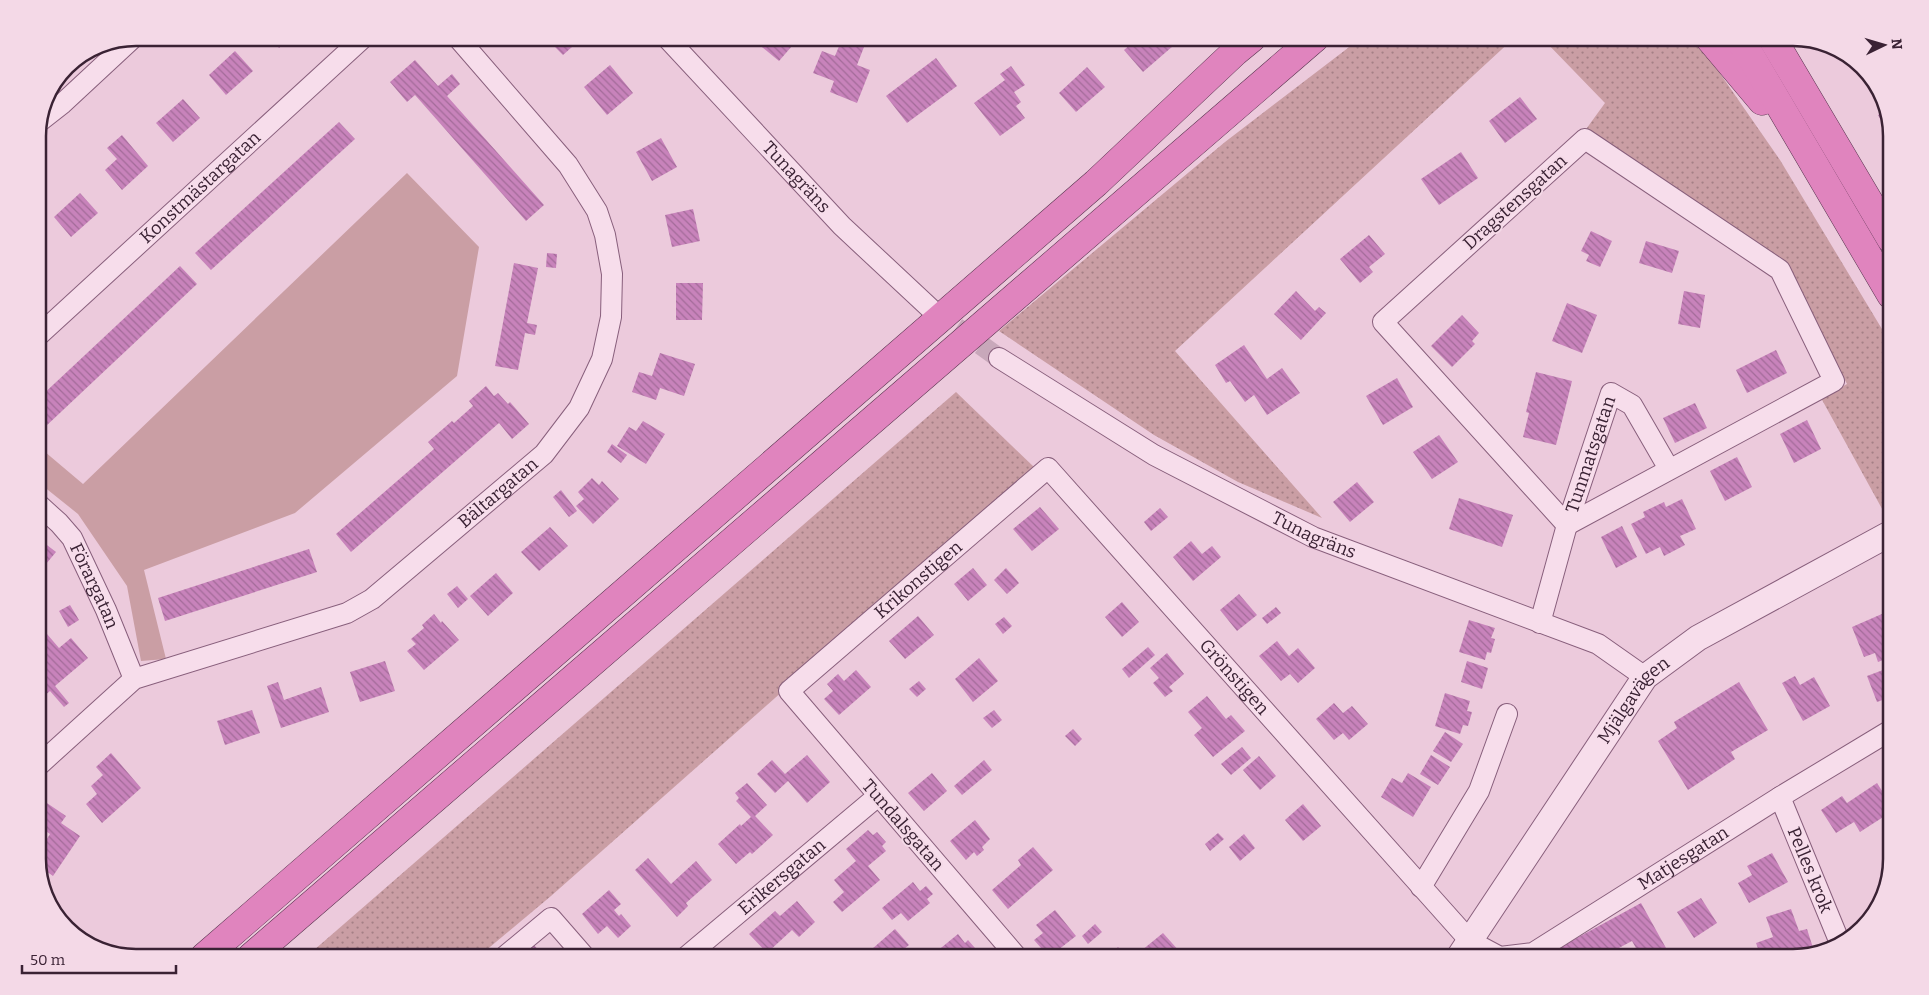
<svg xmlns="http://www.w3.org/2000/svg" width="1929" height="995" font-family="Bitter,serif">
<defs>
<pattern id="park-dots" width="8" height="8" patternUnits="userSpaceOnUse" patternTransform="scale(1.25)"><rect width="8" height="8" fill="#ca9ea4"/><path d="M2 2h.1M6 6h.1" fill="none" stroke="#a58086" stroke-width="1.8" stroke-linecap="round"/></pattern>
<pattern id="building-back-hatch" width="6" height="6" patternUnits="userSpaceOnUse" patternTransform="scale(1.25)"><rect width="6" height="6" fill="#c883bb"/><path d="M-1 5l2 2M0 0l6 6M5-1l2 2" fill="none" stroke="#a36b99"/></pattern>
</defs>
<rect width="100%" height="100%" fill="#eccadc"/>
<path fill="#ca9ea4" d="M407,173L479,247L457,376L295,513L144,570L166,659L141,661L127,586L78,514L38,482V446L83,484Z"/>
<g fill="url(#park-dots)">
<path d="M1361,38H1514L1175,351L1322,518L1238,482L1154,435L999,331L1225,142Z"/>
<path d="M1542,38H1690L1710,59L1780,160L1891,344V514L1886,516L1821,398L1847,384L1786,267L1584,132L1605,103Z"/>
<path d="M956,392L1035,468L551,896L478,957H306Z"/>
</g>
<g fill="url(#building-back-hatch)">
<path d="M270,38H290L279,48Z"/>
<path d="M546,38H582L563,55Z"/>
<path d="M762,38H799L779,61L757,43Z"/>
<path d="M1138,38H1165L1173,46L1143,72L1124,50Z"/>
<path d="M842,39L864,47L857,65L870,70L857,103L830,92L834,81L813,73L822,51L835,56Z"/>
<path d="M235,51L253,71L226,95L209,75Z"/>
<path d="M936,58L957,86L907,123L886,96Z"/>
<path d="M415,60L438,86L452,74L460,84L447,96L544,205L526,221L415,95L407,102L390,82Z"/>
<path d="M610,65L633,93L607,115L584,87Z"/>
<path d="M1011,66L1025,85L1014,92L1021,102L1016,106L1025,118L1000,136L974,103L1005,80L1000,74Z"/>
<path d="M1087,67L1105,87L1076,112L1059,93Z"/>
<path d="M1520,97L1537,119L1505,143L1489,121Z"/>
<path d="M183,99L200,118L173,142L156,123Z"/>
<path d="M1885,111L1891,130V138L1878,115Z"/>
<path d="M339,122L355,139L211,270L195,253Z"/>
<path d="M122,135L148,166L122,190L105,170L117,159L107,148Z"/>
<path d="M661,138L677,167L652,181L636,152Z"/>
<path d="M1461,152L1478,178L1439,205L1421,179Z"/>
<path d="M80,193L98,213L71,237L54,217Z"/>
<path d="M693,209L700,241L672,247L665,215Z"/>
<path d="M1591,231L1612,241L1600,267L1586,261L1589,255L1581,251Z"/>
<path d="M1369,235L1385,254L1369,267L1373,272L1360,283L1340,259Z"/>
<path d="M1646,241L1679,251L1672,273L1639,263Z"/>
<path d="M38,249L47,260L38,268Z"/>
<path d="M547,253L557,254L556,268L546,267Z"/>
<path d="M514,263L538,268L527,323L537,325L535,335L525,333L518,370L495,366Z"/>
<path d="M180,266L197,284L45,427L38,419V399Z"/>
<path d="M676,283H703L702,320H676Z"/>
<path d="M1296,291L1315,311L1319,307L1326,313L1301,340L1274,314Z"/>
<path d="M1684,291L1705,295L1700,328L1678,324Z"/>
<path d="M1567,303L1597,315L1582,353L1552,341Z"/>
<path d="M1462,315L1479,333L1472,341L1475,344L1452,367L1431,346Z"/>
<path d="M1244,345L1267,379L1282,368L1300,393L1267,415L1254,395L1245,402L1230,381L1226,383L1215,365Z"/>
<path d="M1776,350L1787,373L1747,393L1736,370Z"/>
<path d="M660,353L695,364L684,396L660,388L656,400L632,392L639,372L652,376Z"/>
<path d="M1536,372L1572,381L1556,445L1523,437L1529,413L1526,412Z"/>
<path d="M1397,378L1413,407L1383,425L1366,396Z"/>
<path d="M486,386L494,396L498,393L508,404L510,402L529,424L512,439L499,423L351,552L336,534L434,449L428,442L452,421L454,423L473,406L469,401Z"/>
<path d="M1695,403L1707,428L1675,443L1663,418Z"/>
<path d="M1807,420L1821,449L1794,463L1780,434Z"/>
<path d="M643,421L665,434L646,464L617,446L629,427L636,431Z"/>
<path d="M1439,435L1458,462L1432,479L1413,452Z"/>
<path d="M612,444L627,455L621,463L607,452Z"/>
<path d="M1737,457L1752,487L1725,501L1710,471Z"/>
<path d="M592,478L599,485L602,481L619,499L593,524L576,506L584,499L578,492Z"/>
<path d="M1357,482L1374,502L1350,522L1333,502Z"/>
<path d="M561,490L577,511L569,517L553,497Z"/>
<path d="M1459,498L1513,515L1502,547L1449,529Z"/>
<path d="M1682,499L1696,529L1680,536L1685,545L1664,556L1660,547L1646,554L1631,524L1645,517L1643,512L1664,502L1666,507Z"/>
<path d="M1040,507L1059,529L1032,551L1013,529Z"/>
<path d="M1160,508L1168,517L1151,531L1144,522Z"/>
<path d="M1622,526L1637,557L1616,568L1601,537Z"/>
<path d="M550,527L568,546L539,571L521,552Z"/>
<path d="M1191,541L1202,554L1212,546L1221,557L1193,581L1173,557Z"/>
<path d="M43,542L56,552L41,570L40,568L38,570V548Z"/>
<path d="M309,549L317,572L165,621L158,598Z"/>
<path d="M973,568L987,585L968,601L954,584Z"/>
<path d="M1006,568L1019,583L1007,594L994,580Z"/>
<path d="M496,573L513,593L488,616L470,596Z"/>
<path d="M457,586L468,599L458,608L447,594Z"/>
<path d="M1239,594L1257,615L1237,631L1220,610Z"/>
<path d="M1122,602L1139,622L1122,637L1105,617Z"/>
<path d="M70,605L79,620L68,627L59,611Z"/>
<path d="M1276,607L1281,613L1267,624L1262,618Z"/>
<path d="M1891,610V657L1878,662L1875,653L1864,657L1852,627Z"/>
<path d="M434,614L441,623L442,621L459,640L424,670L407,651L416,644L411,639L424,628L422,625Z"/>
<path d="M918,616L934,635L905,659L889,641Z"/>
<path d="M1004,617L1012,626L1003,634L995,624Z"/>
<path d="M1469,620L1495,628L1491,638L1495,639L1491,653L1487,652L1485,660L1459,652Z"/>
<path d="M47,634L59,648L71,638L88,658L55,686L69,703L64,707L50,691L38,701V667L40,665L38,662V643Z"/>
<path d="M1277,641L1289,656L1298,648L1315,668L1298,683L1290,674L1281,681L1259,656Z"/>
<path d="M1148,647L1155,655L1129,678L1122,669Z"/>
<path d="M1167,653L1184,674L1169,687L1173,691L1165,697L1153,683L1159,678L1150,668Z"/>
<path d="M979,658L998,681L973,702L955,679Z"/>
<path d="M385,661L395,691L360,702L350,672Z"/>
<path d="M1467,661L1488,668L1482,689L1461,682Z"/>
<path d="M856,670L871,687L839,715L824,699L833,691L827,684L838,674L844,681Z"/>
<path d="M1883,670L1891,697L1877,702L1867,676Z"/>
<path d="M1795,676L1800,685L1814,677L1830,706L1803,721L1782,683Z"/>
<path d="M919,681L926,689L917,697L909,689Z"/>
<path d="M278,682L284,700L321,687L329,712L281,728L267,686Z"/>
<path d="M1739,682L1768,730L1731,752L1735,759L1688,790L1658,741L1677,728L1674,722Z"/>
<path d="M1445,693L1470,701L1467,711L1472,712L1468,726L1463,725L1460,734L1435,726Z"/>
<path d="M1207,696L1226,719L1231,715L1245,731L1213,757L1194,735L1202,728L1188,712Z"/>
<path d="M1334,703L1343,713L1352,706L1368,724L1349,740L1343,733L1334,740L1316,719Z"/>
<path d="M252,710L260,733L225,745L217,721Z"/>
<path d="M994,710L1002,720L992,728L983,718Z"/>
<path d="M1073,729L1082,739L1075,746L1065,736Z"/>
<path d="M1445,732L1463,744L1451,762L1433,751Z"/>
<path d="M1242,747L1251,758L1231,775L1221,764Z"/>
<path d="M111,753L141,788L102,823L86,804L97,794L91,786L103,775L96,767Z"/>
<path d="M807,755L830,782L807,803L788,781L775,793L757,774L772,760L785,774Z"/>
<path d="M1431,755L1450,767L1438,785L1420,774Z"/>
<path d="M1259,756L1276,776L1260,790L1243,770Z"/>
<path d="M984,760L992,770L962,795L954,786Z"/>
<path d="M932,773L947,791L924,811L908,793Z"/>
<path d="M1408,773L1431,787L1413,817L1381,797L1392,778L1402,783Z"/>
<path d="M747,783L767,805L755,816L773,835L752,854L750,852L736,864L718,844L740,824L741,826L751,817L736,801L739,798L735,793Z"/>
<path d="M1877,783L1891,805V812L1860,832L1854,822L1836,833L1821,810L1842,796L1847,803Z"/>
<path d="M41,799L66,816L61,823L80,836L53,876L38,865V841L40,838L45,842L50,834L38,826V804Z"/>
<path d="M1303,804L1321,826L1303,841L1285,820Z"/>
<path d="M975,820L990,839L982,847L984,850L977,856L974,852L966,860L950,841Z"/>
<path d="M868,830L873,835L877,832L886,842L882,846L886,851L868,866L880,880L842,912L833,902L844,892L834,880L856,861L846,849Z"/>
<path d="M1218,833L1224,839L1210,851L1205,844Z"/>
<path d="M1244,834L1255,848L1240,861L1229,847Z"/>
<path d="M1033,847L1053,870L1008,909L992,890L1021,865L1018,860Z"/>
<path d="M1772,853L1788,882L1749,903L1738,883L1752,875L1747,866Z"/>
<path d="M648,858L671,884L696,861L712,880L686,903L688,906L677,917L635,870Z"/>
<path d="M913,882L920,891L926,886L933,894L927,899L930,903L908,921L901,913L892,920L882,908Z"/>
<path d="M609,890L621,904L614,910L619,916L621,914L631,926L618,938L607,926L598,934L582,914Z"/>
<path d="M1884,890L1881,903L1879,905L1875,893Z"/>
<path d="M1701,898L1717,923L1694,938L1677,912Z"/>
<path d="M797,901L815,922L799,937L792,930L767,953L749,934L775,911L780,916Z"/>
<path d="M1641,903L1671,957H1641L1632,941L1602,957H1542Z"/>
<path d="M1791,909L1799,931L1807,929L1814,951L1793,957H1771V956L1761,957L1756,943L1773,937L1766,917Z"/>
<path d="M1055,910L1076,936L1049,957L1034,940L1043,933L1036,925Z"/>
<path d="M1095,924L1102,932L1088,944L1082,936Z"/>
<path d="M895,929L909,945L894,957H879L872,949Z"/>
<path d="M1163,933L1180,952L1173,957H1138L1136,955Z"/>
<path d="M958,934L965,943L968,940L975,948L971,950L974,954L970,957H941L936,952Z"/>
<path d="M531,942L545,957H514Z"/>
<path d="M1118,947L1127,957H1106Z"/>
</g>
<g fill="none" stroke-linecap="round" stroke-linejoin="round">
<path stroke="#c8a8ba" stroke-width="20" stroke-dasharray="20 10" stroke-linecap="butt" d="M932,310L999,358"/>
<defs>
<g id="minor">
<path id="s1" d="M667,38L842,226L932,310"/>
<path d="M40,121L63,103L133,38"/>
<path d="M1585,139L1780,270L1834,381L1567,525L1383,322Z"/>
<path id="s2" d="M38,336L363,38"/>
<path id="s3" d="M999,358L1154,455L1313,537L1598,644L1645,677"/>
<path id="s4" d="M38,504L59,523L72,538L106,610L134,679"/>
<path id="s5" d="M1540,623L1567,525L1611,393L1632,405L1669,469"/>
<path id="s6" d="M38,766L134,679L347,613L372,599L544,454L579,408L602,359L611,317L612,274L605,235L597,211L568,165L458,38"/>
<path id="s7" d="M1780,797L1840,943"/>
<path d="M1421,887L1479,791L1507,714"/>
<path d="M504,957L551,918L585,957"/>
<path id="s8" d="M686,957L878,796"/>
<path id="s9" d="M1017,957L789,691L1048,468L1470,941L1500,957L1533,953L1780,797L1891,730"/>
</g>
<g id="tertiary">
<path id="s10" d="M1459,957L1645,677L1698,638L1891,533"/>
</g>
<g id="trunk">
<path d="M1709,38L1762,101"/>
<path d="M1738,38L1750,55L1891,295"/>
<path d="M1772,38L1891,239"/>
<path d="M204,957L1096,183L1235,52L1252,38"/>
<path d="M251,957L1315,38"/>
</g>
</defs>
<use href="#minor" stroke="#885f7c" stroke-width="22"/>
<use href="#tertiary" stroke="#885f7c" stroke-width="27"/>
<use href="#trunk" stroke="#57334e" stroke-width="29"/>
<use href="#minor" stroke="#f7ddeb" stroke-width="20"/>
<use href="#tertiary" stroke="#f7ddeb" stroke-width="25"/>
<use href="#trunk" stroke="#e084be" stroke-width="28"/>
</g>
<g text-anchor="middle" stroke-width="4" stroke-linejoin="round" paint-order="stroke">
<g font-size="18" fill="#3a2234" stroke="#f4d9e7">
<text dy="6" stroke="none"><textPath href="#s1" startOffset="190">Tunagräns</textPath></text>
<text dy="6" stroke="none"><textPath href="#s2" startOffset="220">Konstmästargatan</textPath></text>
<text transform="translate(1515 202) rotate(-42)" y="6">Dragstensgatan</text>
<text dy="6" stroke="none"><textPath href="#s5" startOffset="176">Tunmatsgatan</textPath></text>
<text dy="6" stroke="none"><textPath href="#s6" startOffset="546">Bältargatan</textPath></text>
<text dy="6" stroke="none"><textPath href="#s3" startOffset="362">Tunagräns</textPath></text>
<text dy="6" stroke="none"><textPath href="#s9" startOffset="521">Krikonstigen</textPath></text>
<text dy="6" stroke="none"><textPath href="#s4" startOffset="101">Förargatan</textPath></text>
<text dy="6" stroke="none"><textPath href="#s9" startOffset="972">Grönstigen</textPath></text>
<text dy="6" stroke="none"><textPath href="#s10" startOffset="311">Mjälgavägen</textPath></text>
<text transform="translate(903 825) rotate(49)" y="6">Tundalsgatan</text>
<text dy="6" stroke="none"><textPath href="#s9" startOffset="1571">Matjesgatan</textPath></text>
<text dy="6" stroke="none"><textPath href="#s7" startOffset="79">Pelles krok</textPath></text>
<text dy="6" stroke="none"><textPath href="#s8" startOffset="125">Erikersgatan</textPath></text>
</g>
</g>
<path d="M0 0H1929V995H0ZM136 46H1793A90 90 0 0 1 1883 136V859A90 90 0 0 1 1793 949H136A90 90 0 0 1 46 859V136A90 90 0 0 1 136 46Z" fill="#f4d9e7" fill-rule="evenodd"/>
<path fill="none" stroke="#3a2234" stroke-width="2.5" d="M136 46H1793A90 90 0 0 1 1883 136V859A90 90 0 0 1 1793 949H136A90 90 0 0 1 46 859V136A90 90 0 0 1 136 46Z"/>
<g transform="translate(1884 45) rotate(85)" stroke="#f4d9e7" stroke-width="4" paint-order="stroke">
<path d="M0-4L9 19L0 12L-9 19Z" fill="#3a2234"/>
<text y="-8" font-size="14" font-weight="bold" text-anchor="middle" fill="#3a2234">N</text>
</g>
<path d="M22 965v8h154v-8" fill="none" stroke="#3a2234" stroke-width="2.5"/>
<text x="30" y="965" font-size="15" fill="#3a2234" stroke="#f4d9e7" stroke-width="4" paint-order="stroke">50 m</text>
</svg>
